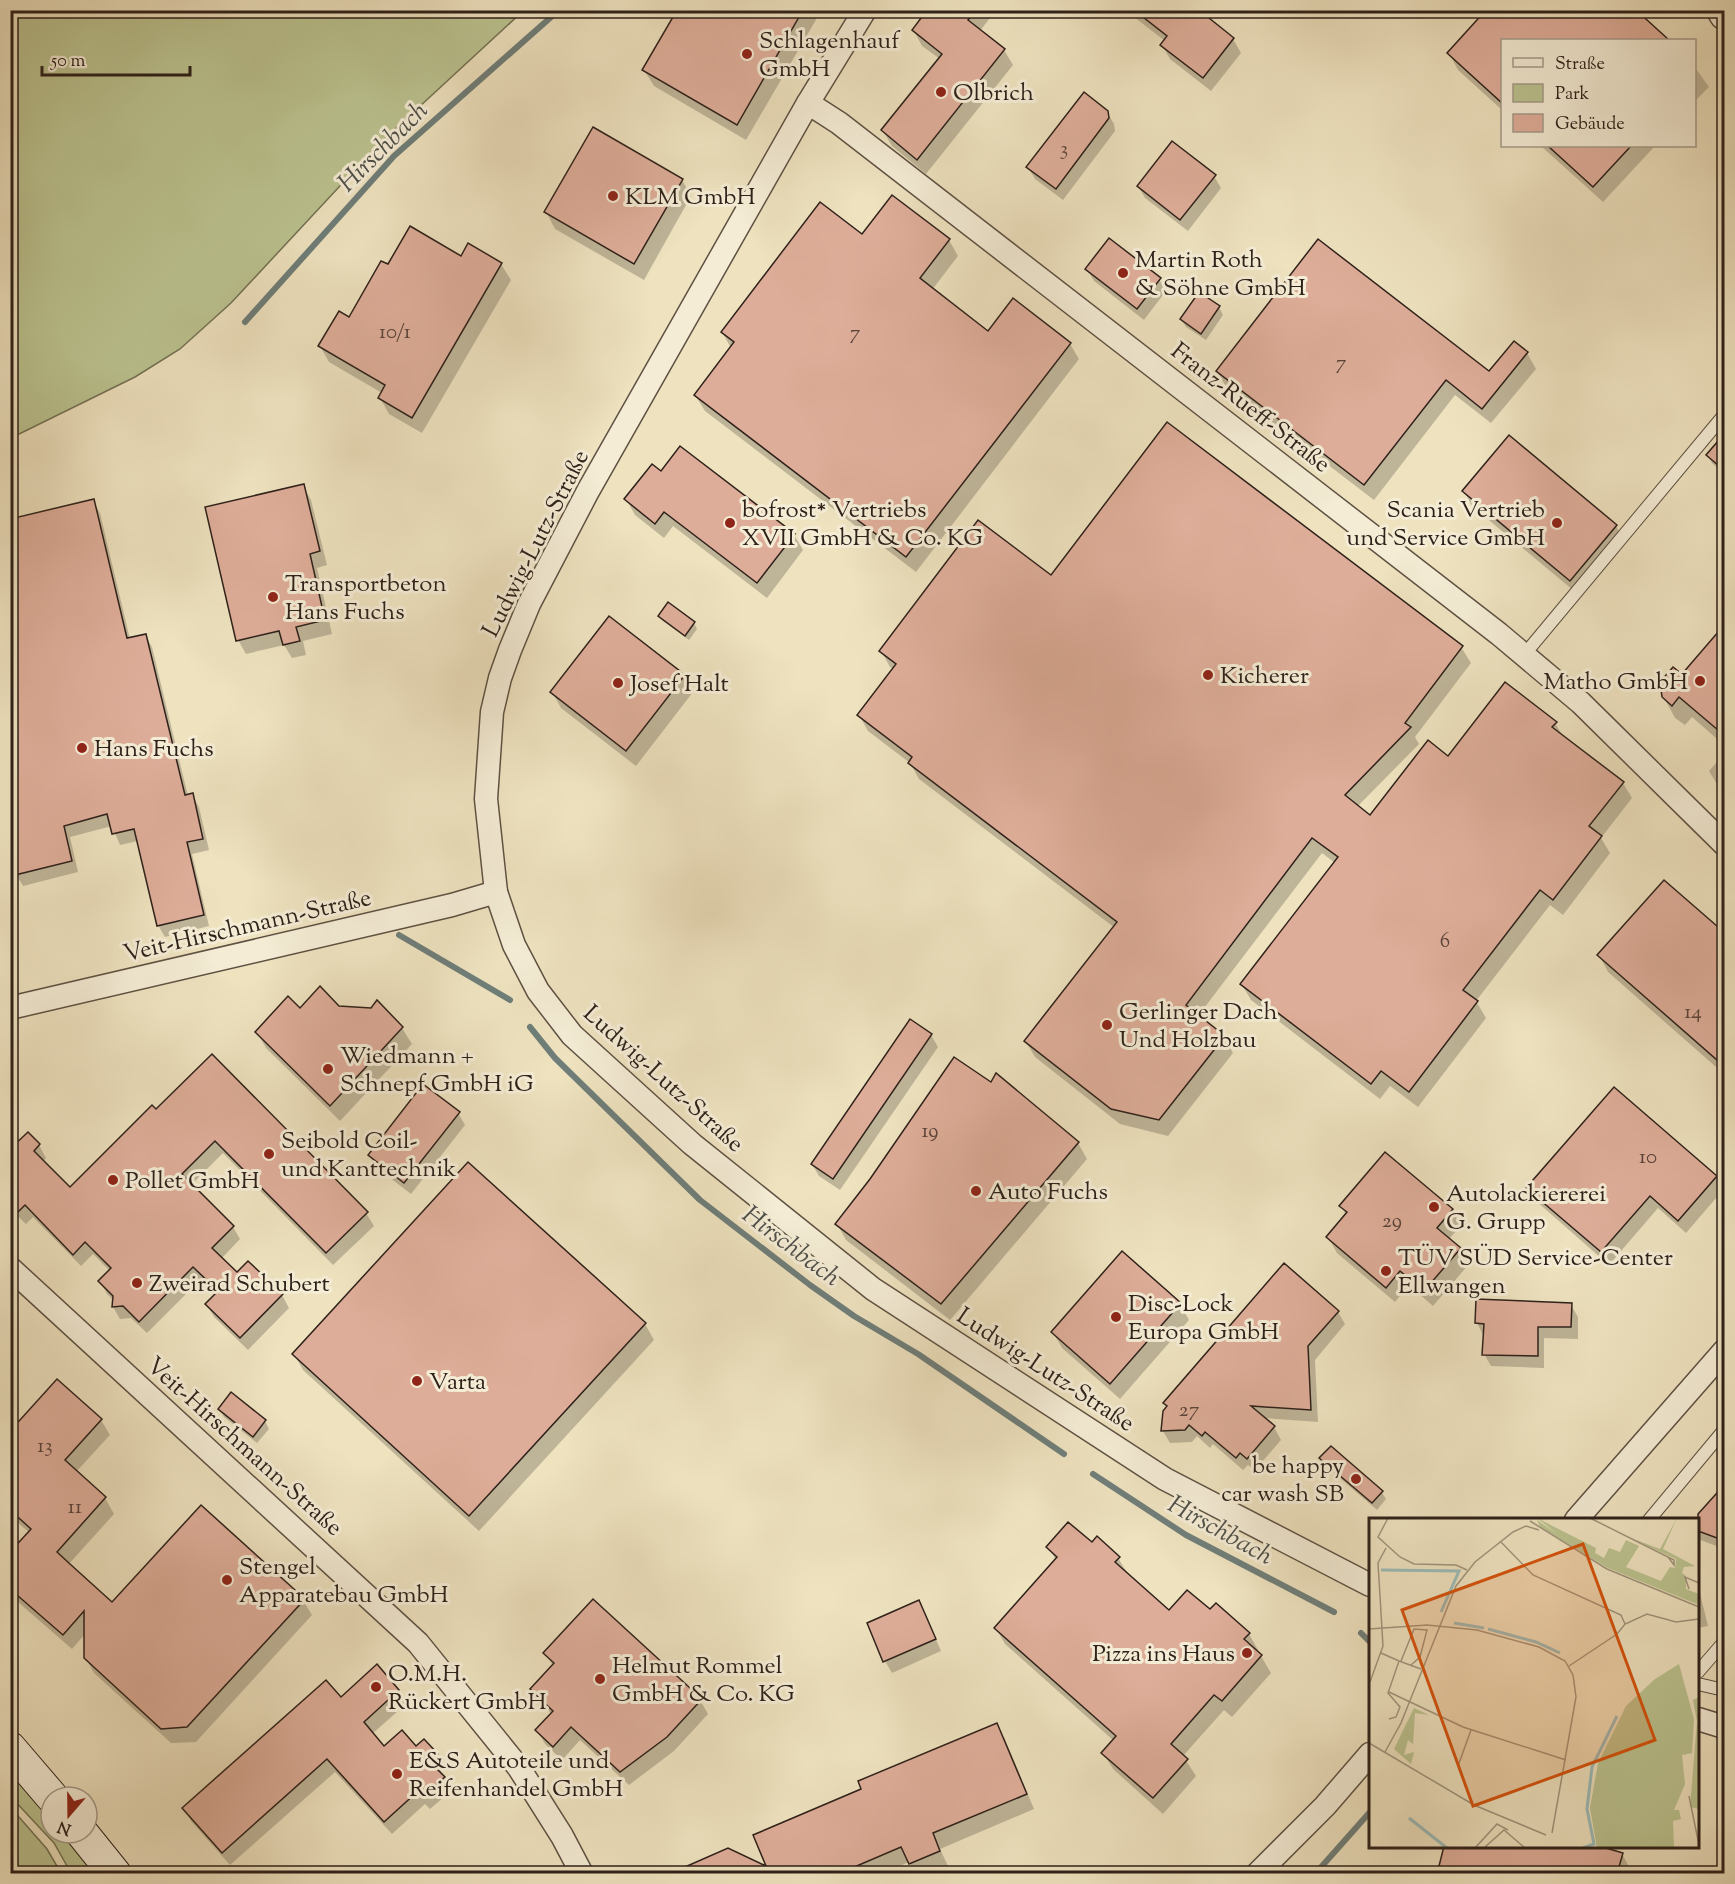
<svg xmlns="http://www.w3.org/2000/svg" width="1735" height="1884" font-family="'Sorts Mill Goudy',serif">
<rect width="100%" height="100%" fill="#eee2bf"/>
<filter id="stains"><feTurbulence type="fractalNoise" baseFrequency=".00333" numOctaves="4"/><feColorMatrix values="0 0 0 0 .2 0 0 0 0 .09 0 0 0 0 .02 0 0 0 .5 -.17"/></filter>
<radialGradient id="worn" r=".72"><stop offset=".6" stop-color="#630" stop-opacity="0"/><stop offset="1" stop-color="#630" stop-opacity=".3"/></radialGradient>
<g fill="#bbc390" stroke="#747255" stroke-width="1.5">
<path d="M11,10H523V11L379,144L231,303L180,349L135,377L11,438Z"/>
<path d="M10,1763L51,1811V1833H70L103,1873H71L54,1843L11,1797Z"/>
<path d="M11,1808L47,1849L61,1873H11Z"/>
</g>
<g fill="#0003">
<path d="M678,10H813L817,18L746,140L654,86L644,70Z"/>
<path d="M929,10H991L993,14L980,31L1004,50L1013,65L926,174L892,146L883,131L940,59L922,46L914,31Z"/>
<path d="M1007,10H1021L1016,17Z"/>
<path d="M1125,10H1206L1202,15L1233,39L1241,53L1211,91L1170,59L1162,45L1165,41Z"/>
<path d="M1488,10H1634L1666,40H1502V110L1458,70L1449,53Z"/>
<path d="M1694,66L1709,87L1694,102Z"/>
<path d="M1107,112L1114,124L1115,131L1063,200L1035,179L1028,167Z"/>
<path d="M1541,146H1655L1603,202Z"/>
<path d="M1214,176L1221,188L1188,231L1145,198L1138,186Z"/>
<path d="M682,180L691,196L644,280L555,229L546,212Z"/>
<path d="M862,236L949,240L958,256L932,290L989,333L1070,344L1079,359L916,572L705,411L695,395L731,348L722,332Z"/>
<path d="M461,258L501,264L511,280L422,433L389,414L380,398L382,393L329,362L320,346L349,319L388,267Z"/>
<path d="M1087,269L1159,279L1166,291L1144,320L1094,281Z"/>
<path d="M1219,307L1223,315L1206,340L1186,327L1181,319Z"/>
<path d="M1527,353L1536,369L1491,423L1455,395L1374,500L1226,387L1217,371L1489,373Z"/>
<path d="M1724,435V474L1712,463L1708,456Z"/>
<path d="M661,474L794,535L803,550L767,598L673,526L664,538L635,515L626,499Z"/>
<path d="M303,486L311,500L327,565L317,568L332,634L303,641L306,655L292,658L284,645L246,654L238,640Z"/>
<path d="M1464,491L1616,526L1624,541L1579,595L1472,506Z"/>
<path d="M93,501L100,513L130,639L145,635L152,647L188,796L192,795L199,807L209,850L192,854L209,926L165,937L158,925L138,841L120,845L112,826L70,837L78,872L23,886L16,874Z"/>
<path d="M1051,577L1461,647L1471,663L1415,737L1419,744L1357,807L1371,817L1448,758L1555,723L1564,738L1623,783L1632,798L1601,838L1610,853L1563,915L1550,905L1476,1001L1486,1018L1418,1107L1390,1086L1380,1099L1251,1000L1242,985L1335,863L1322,853L1198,1016L1224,1037L1233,1053L1168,1136L1120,1124L1035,1057L1026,1042L1115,928L919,779L910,763L868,731L859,715L894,669L890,667L881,651Z"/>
<path d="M660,616L694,623L697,629L689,640L663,621Z"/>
<path d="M1724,626V745L1692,717L1685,725L1675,718L1663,696Z"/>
<path d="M684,676L693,692L636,766L561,708L552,692Z"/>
<path d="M1724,754V796L1709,771Z"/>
<path d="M1724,935V1074L1608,972L1599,955Z"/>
<path d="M338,1007L402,1028L412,1044L340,1121L266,1048L257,1032L300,1010Z"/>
<path d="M931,1035L938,1047L840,1190L819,1176L812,1164Z"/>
<path d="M997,1075L1078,1143L1087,1159L950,1320L846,1240L837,1224L991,1084Z"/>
<path d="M152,1107L366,1213L374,1226L333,1265L223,1153L191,1185L233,1227L240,1239L221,1259L237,1274L282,1295L289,1308L248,1350L214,1317L207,1305L217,1294L201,1279L147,1333L131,1318L120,1319L113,1307L114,1301L107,1294L100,1281L110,1271L93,1254L81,1266L33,1217L26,1224L10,1209V1171L28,1134L39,1145L46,1158L43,1162L70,1189Z"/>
<path d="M458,1113L465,1125L411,1194L376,1167L370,1155Z"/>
<path d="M1716,1177L1723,1190L1686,1233L1658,1208L1609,1265L1536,1201L1528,1188Z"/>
<path d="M1341,1206L1452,1210L1461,1225L1449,1239L1460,1249L1469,1264L1433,1306L1409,1285L1395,1302L1337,1253L1328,1237L1346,1215Z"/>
<path d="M1180,1304L1189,1320L1120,1399L1062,1348L1053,1332Z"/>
<path d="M1571,1305L1578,1317V1339L1544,1338V1368L1491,1366L1484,1354L1483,1335L1477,1323Z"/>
<path d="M1338,1312L1345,1324L1315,1360L1318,1422L1264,1418L1274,1427L1281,1440L1255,1470L1248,1465L1243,1470L1213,1444L1210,1448L1197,1436L1192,1442L1170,1443L1163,1431L1168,1408L1165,1403Z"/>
<path d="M645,1324L654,1340L479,1531L303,1370L294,1354Z"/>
<path d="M220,1409L265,1421L269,1429L257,1443L224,1417Z"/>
<path d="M101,1420L110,1435L76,1472L105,1498L114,1514L68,1565L113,1604L303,1600L312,1615L196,1742L171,1743L94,1673L85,1657V1634L72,1649L10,1595V1555L30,1533L10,1516V1433Z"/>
<path d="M1321,1459L1381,1491L1386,1499L1377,1510L1326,1466Z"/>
<path d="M1724,1491V1549L1698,1539V1520H1695L1719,1492Z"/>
<path d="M1092,1544L1118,1558L1128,1574L1169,1612L1210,1611L1249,1634L1258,1650L1256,1652L1261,1656L1271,1673L1232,1717L1224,1710L1183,1756L1196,1776L1163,1814L1113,1769L1103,1753L1114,1741L1005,1644L996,1628L1056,1560L1048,1547Z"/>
<path d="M1698,1585L1708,1626L1698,1628Z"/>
<path d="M925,1614L941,1651L892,1673L885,1661Z"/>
<path d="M545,1653L700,1700L708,1714L674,1751L629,1785L580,1740L562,1760L545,1744L537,1730L552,1714L540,1703L532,1689L553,1666Z"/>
<path d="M398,1691L406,1704L372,1734L383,1748H416L437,1755L444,1768L439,1773L451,1791L430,1809L425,1804L392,1834L335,1772L230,1865L191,1821L184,1808L340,1699Z"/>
<path d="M996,1725L1005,1739L1034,1809L940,1849L948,1866L930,1874H916L909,1862L881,1874H673L769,1869L863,1790Z"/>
<path d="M1510,1846H1609L1608,1850L1622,1854L1631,1870L1630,1874H1438Z"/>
<path d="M518,1867L529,1871L530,1874H503Z"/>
</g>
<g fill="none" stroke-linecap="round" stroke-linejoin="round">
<g stroke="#6f7e79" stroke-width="6">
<path d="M245,322L394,156L559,10"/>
<path d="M399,935L510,1000"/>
<path d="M530,1027L555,1058L700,1200L810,1285L854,1316L918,1354L1064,1454"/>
<path d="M1093,1474L1186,1535L1334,1612"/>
<path d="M1361,1633L1370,1642"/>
<path d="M1315,1874L1370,1812"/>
</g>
</g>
<g fill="#dead99" stroke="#2e211a" stroke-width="1.5">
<path d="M677,10H803L737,125L642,70Z"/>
<path d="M927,10H976L968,20L1005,49L917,160L881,130L942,54L912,30Z"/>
<path d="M1134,10H1199L1234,38L1203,78L1160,45L1167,36Z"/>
<path d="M1486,10H1636L1669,40H1503V104L1447,53Z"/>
<path d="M1084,92L1108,111L1109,118L1056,189L1026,167Z"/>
<path d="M593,127L683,179L634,264L544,212Z"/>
<path d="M1172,141L1216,175L1180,220L1137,186Z"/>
<path d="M1548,146H1631L1593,187Z"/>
<path d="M892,195L950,239L920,278L988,331L1013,298L1071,343L906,557L694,395L734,342L721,332L820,202L862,234Z"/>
<path d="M410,226L461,256L468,243L502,263L412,418L378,398L385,385L318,346L339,311L349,317L381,261L388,264Z"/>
<path d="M1109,238L1161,278L1137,309L1085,269Z"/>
<path d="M1318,239L1489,371L1514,341L1528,352L1482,409L1446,380L1364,485L1216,371Z"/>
<path d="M1199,292L1220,306L1201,334L1180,319Z"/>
<path d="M1167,422L1463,646L1405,723L1411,727L1345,795L1370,815L1428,740L1448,756L1505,682L1557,722L1552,727L1624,782L1589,826L1602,836L1553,900L1540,890L1463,990L1478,1001L1409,1092L1381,1071L1371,1084L1240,984L1338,857L1312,838L1186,1005L1225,1036L1159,1120L1111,1109L1024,1041L1117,922L908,763L912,757L857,715L896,664L879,651L978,520L1051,575Z"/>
<path d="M1725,433V471L1706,455Z"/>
<path d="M1509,435L1617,525L1570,581L1462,491Z"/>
<path d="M680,446L795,534L757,583L664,512L655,524L624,499L652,464L661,471Z"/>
<path d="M304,484L320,551L310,554L325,620L296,627L300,641L283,645L279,631L236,641L205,507Z"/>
<path d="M94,499L127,638L146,634L185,795L193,793L203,839L187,842L204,915L157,926L134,829L112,834L107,814L64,826L72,861L15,875L10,858V519Z"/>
<path d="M668,602L695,622L685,636L658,616Z"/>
<path d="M609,616L685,675L626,751L550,692Z"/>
<path d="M1725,624V736L1679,697L1672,706L1662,697L1660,682L1673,667L1682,674Z"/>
<path d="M1664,880L1725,933V1067L1597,955Z"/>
<path d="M320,986L339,1006L371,1008L377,1000L403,1027L330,1106L255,1032L288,996L300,1008Z"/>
<path d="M910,1019L932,1034L833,1179L811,1164Z"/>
<path d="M212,1054L368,1212L326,1253L215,1141L182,1174L234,1226L212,1248L237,1272L248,1261L283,1294L240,1338L205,1304L218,1291L193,1267L139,1322L123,1306L112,1307L113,1296L98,1281L111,1268L85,1242L73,1255L25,1205L18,1212L10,1205V1149L28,1132L40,1144L34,1151L70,1187L152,1105L156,1109Z"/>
<path d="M954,1057L991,1082L996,1073L1079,1142L941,1304L835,1224L870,1179Z"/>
<path d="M423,1084L460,1112L404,1183L368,1155Z"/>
<path d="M1614,1087L1717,1176L1678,1221L1650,1196L1601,1252L1526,1188Z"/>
<path d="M1385,1152L1453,1209L1437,1228L1461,1248L1424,1291L1400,1271L1386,1288L1326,1237L1347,1212L1339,1206Z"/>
<path d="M468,1162L646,1323L469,1516L292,1354Z"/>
<path d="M1122,1251L1181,1303L1110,1384L1051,1332Z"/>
<path d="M1284,1263L1339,1311L1308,1346L1311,1410L1251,1406L1275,1426L1247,1459L1240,1453L1236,1458L1205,1432L1202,1436L1189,1425L1185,1430L1161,1431L1163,1411L1167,1406L1163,1403Z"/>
<path d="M1476,1299L1572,1303L1571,1327H1538V1356L1482,1355L1484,1324L1475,1323Z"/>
<path d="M57,1379L102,1419L65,1460L106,1497L57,1552L70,1564L112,1602L201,1505L305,1599L187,1727L161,1729L84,1658V1611L63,1635L10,1589V1552L31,1529L10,1510V1431Z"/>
<path d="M231,1392L266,1420L253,1437L218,1409Z"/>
<path d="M1331,1446L1383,1491L1372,1503L1319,1458Z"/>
<path d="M1725,1484V1541L1698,1531V1514Z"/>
<path d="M1068,1522L1092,1542L1097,1536L1120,1557L1115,1562L1169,1610L1187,1590L1210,1609L1216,1603L1250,1633L1244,1639L1262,1655L1222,1701L1214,1695L1171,1744L1188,1759L1153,1798L1101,1753L1116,1736L994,1628L1057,1557L1046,1547Z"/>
<path d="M593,1599L702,1699L667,1737L620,1772L571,1727L553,1747L535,1730L553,1711L530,1689L554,1663L543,1653Z"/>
<path d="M919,1600L936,1639L883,1662L867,1623Z"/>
<path d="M377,1664L399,1690L364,1722L384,1746L402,1730L416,1746L424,1739L438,1754L430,1762L445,1777L422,1797L417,1792L384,1822L327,1759L222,1853L182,1808L326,1680L341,1697Z"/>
<path d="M997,1723L1027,1794L933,1833L940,1851L909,1864L901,1847L838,1874H669L728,1848L766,1866L753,1835L861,1789L858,1781Z"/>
<path d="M1444,1846H1599L1623,1853L1617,1874H1437Z"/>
</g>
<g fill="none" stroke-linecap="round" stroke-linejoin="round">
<defs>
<g id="service">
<path d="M1524,655L1724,415"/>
<path d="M1649,1520L1724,1430"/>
<path d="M1698,1672L1724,1642"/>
<path d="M1698,1684L1724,1690"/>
</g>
<g id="minor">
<path d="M865,10L808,103L588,491L529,604L510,650L500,678L492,712L486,799L496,892L514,945L538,991L572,1035L692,1144L873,1289L1165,1479L1370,1585"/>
<path d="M808,103L839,123L1499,634L1581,703L1724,844"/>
<path d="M10,1008L452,905L496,892"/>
<path d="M10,1268L418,1643L519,1768L562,1836L582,1874"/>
<path d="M1576,1520L1724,1351"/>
<path d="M1698,1719L1724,1727"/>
<path d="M1257,1874L1325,1806L1370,1754"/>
</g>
<path id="tertiary" d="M1721,10L1724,15"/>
<g id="secondary">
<path d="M10,1748L52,1797"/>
<path d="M82,1833L115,1874"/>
</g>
</defs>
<use href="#service" stroke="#5e5143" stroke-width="14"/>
<use href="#minor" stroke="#5e5143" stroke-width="25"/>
<use href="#tertiary" stroke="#5e5143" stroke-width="31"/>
<use href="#secondary" stroke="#2e211a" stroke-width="34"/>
<use href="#service" stroke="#f4ecd5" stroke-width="12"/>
<use href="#minor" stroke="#f4ecd5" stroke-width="22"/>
<use href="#tertiary" stroke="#f4ecd5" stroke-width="28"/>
<use href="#secondary" stroke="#f4ecd5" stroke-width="32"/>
</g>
<g fill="#8f2418" stroke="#f4ecd5" stroke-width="2">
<circle cx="747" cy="54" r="6"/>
<circle cx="941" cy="92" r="6"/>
<circle cx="613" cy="196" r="6"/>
<circle cx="1123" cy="273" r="6"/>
<circle cx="730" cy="523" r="6"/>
<circle cx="1557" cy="523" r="6"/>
<circle cx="273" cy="597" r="6"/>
<circle cx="1208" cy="675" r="6"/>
<circle cx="1700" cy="681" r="6"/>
<circle cx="618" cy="683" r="6"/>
<circle cx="82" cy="748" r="6"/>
<circle cx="1107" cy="1025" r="6"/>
<circle cx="328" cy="1069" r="6"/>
<circle cx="269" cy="1154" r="6"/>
<circle cx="113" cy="1180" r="6"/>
<circle cx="976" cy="1191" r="6"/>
<circle cx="1434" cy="1207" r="6"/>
<circle cx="1386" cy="1271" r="6"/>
<circle cx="137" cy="1283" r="6"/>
<circle cx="1116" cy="1317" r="6"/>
<circle cx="417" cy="1381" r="6"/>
<circle cx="1356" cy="1479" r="6"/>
<circle cx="227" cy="1580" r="6"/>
<circle cx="1247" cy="1653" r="6"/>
<circle cx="600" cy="1679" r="6"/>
<circle cx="376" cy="1687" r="6"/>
<circle cx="397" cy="1774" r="6"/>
</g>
<g text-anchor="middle" stroke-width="6" stroke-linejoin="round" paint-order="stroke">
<g font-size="21" fill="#5a443a">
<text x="1064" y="155">3</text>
<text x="395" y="338">10/1</text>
<text x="855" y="339">7</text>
<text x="1341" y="369">7</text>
<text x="1445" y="947">6</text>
<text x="1693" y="1018">14</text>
<text x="930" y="1137">19</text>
<text x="1648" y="1163">10</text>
<text x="1392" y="1227">29</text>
<text x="1189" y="1416">27</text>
<text x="45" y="1452">13</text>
<text x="75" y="1513">11</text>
</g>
<g font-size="24" fill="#2e211a" stroke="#f4ecd5" text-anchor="start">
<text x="759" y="48">Schlagenhauf<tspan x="759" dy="28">GmbH</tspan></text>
<text x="953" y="100">Olbrich</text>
<text x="625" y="204">KLM GmbH</text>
<text x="1135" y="267">Martin Roth<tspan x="1135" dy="28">&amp; Söhne GmbH</tspan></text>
<text x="742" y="517">bofrost* Vertriebs<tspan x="742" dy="28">XVII GmbH &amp; Co. KG</tspan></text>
<text x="1545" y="517" text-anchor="end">Scania Vertrieb<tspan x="1545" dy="28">und Service GmbH</tspan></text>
<text x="285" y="591">Transportbeton<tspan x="285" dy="28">Hans Fuchs</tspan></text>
<text x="1220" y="683">Kicherer</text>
<text x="1688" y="689" text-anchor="end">Matho GmbH</text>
<text x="630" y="691">Josef Halt</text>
<text x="94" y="756">Hans Fuchs</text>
<text x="1119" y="1019">Gerlinger Dach<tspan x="1119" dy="28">Und Holzbau</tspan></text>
<text x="340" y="1063">Wiedmann +<tspan x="340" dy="28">Schnepf GmbH iG</tspan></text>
<text x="281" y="1148">Seibold Coil-<tspan x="281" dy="28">und Kanttechnik</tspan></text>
<text x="125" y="1188">Pollet GmbH</text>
<text x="988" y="1199">Auto Fuchs</text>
<text x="1446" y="1201">Autolackiererei<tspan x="1446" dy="28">G. Grupp</tspan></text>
<text x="1398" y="1265">TÜV SÜD Service-Center<tspan x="1398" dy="28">Ellwangen</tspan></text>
<text x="149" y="1291">Zweirad Schubert</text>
<text x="1128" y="1311">Disc-Lock<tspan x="1128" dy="28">Europa GmbH</tspan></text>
<text x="429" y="1389">Varta</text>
<text x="1344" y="1473" text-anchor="end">be happy<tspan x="1344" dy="28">car wash SB</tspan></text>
<text x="239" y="1574">Stengel<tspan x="239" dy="28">Apparatebau GmbH</tspan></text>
<text x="1235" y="1661" text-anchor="end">Pizza ins Haus</text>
<text x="612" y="1673">Helmut Rommel<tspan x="612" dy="28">GmbH &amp; Co. KG</tspan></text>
<text x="388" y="1681">O.M.H.<tspan x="388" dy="28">Rückert GmbH</tspan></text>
<text x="409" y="1768">E&amp;S Autoteile und<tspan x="409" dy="28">Reifenhandel GmbH</tspan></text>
</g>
<g font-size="24" fill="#2e211a" stroke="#f4ecd5">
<text transform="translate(1251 407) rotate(38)" y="8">Franz-Rueff-Straße</text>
<text transform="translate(535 543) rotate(-63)" y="8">Ludwig-Lutz-Straße</text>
<text transform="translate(247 925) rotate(-13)" y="8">Veit-Hirschmann-Straße</text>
<text transform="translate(664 1078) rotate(42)" y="8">Ludwig-Lutz-Straße</text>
<text transform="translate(1046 1369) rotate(33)" y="8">Ludwig-Lutz-Straße</text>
<text transform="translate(245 1446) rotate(42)" y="8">Veit-Hirschmann-Straße</text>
</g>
<g font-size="26" font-style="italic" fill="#4f504a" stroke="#f4ecd5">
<text transform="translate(382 146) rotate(-45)" y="9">Hirschbach</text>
<text transform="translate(792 1245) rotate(37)" y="9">Hirschbach</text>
<text transform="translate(1221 1529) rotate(29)" y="9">Hirschbach</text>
</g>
</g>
<g transform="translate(1369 1518)">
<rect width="330" height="330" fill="#eee2bf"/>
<path d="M168,0L227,30L226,35L235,40L240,30L251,34L257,22L270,28L257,49L292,63L301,49L306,50L307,41L254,17L291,31L308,0L294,31L326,48L315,49L313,55L317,58V71L330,76V87L239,50L171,9L168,2L188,16ZM310,146L325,201L323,235L313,237L316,266L305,292H310L312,301L304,303L305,330H228L221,290L229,245L257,188L286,161ZM330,179V291L321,289L328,204L324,182ZM45,190L60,197L46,195L44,226L39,222L35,237L45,234L42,246L25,231Z" fill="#bbc390"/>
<path fill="none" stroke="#9bbcb9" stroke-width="3" d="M12,52L90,53L72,94M85,105L115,110M119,111L167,124L191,135M40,300L78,330M214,330L225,326L218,291L223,249L248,198"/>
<path fill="none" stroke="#a1957d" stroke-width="1.5" d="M19,0L9,19L31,39L45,46L87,47L98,52M221,0L305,42V47L299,39M161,3L238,51L330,89M131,23L164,57L252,97L256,106M320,71L316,59L330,65M0,111L58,107L108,112L170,129L196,143L204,157L207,179L183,315M12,135L30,143L19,175L31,189L27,199L20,201M30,143L52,151M32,143L45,111L58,112L51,139L42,147M200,148L248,116L256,106L278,96L307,104L330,101M1,164L14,128L9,45L17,30M20,174L94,209L197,242M0,225L105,287L177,317M16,234L32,205L87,68L106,44L144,14L157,8L170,12M89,248L102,212M320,278L330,327M106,330L128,306L139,312M115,330L135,312L156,330"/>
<path fill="#d5530d" fill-opacity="0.15" stroke="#d5530d" stroke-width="3" d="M214,26L286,222L104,288L33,92Z"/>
<rect width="330" height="330" fill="none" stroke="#2e211a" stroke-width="3"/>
</g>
<rect width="1735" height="1884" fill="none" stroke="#eee2bf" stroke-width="36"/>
<rect x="12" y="12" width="1711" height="1860" fill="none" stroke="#2e211a" stroke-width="3"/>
<rect x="18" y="18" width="1699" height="1848" fill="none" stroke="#2e211a" stroke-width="1.5"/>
<rect x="1501" y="39" width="195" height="108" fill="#f4ecd5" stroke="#a59b8a" stroke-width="1.5"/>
<rect x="1513" y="58" width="30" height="9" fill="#f4ecd5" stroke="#a59b8a" stroke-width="1.5"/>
<text x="1555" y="69" font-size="18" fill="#2e211a">Straße</text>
<rect x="1513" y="84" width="30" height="18" fill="#bbc390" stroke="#a59b8a" stroke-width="1.5"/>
<text x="1555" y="99" font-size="18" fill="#2e211a">Park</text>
<rect x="1513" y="114" width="30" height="18" fill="#dead99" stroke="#a59b8a" stroke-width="1.5"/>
<text x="1555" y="129" font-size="18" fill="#2e211a">Gebäude</text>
<g transform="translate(69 1815) rotate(200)"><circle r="28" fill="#f4ecd5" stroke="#a59b8a" stroke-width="1.5"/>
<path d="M0-4.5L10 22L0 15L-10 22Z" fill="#8f2418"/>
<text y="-9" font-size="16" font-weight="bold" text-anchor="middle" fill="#2e211a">N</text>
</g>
<path d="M42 66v9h148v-9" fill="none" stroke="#2e211a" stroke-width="3"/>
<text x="51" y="66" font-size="18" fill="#2e211a" stroke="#f4ecd5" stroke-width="4.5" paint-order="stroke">50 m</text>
<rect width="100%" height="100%" filter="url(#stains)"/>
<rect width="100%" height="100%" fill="url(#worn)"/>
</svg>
